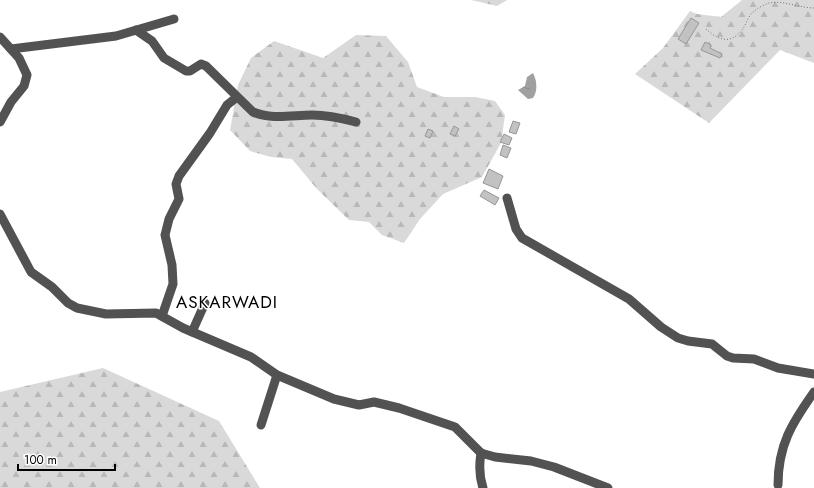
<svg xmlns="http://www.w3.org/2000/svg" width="814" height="488" font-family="Jost,sans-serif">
<defs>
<pattern id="forest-firs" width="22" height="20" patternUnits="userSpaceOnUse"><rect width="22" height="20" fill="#d9d9d9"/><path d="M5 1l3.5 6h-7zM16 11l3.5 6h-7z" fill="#b8b8b8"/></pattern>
<pattern id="water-ripples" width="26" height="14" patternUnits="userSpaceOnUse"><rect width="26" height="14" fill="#a0a0a0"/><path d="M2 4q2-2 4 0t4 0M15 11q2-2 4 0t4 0" fill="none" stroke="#888"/></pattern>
</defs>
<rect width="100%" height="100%" fill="#fff"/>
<g fill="url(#forest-firs)">
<path d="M471,0H507L497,6Z"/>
<path d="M742,0H814V63L780,50L709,123L635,74L663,48L690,11L697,14L721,17Z"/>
<path d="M356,35L386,36L408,62L417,87L444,97H475L495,101L505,115L501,143L482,177L443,194L420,219L404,243L382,235L369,222L349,220L317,189L292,159L271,157L250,151L230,130L238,85L251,58L274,41L323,58Z"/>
<path d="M103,368L219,421L260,488H0V392Z"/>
</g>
<path fill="url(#water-ripples)" d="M533,73C537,81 538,91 533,98L528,99L518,90L525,86L527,77Z"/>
<g fill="#c2c2c2" stroke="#969696">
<path d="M691,18L699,23L686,44L678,39Z"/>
<path d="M705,42L711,45L710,48L722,54L720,58L701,50Z"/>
<path d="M513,121L520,123L516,134L509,132Z"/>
<path d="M454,126L459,129L455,136L450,134Z"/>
<path d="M428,129L433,131L430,138L425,136Z"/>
<path d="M504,134L512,138L509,145L500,142Z"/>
<path d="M503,145L511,148L507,158L500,155Z"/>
<path d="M489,169L503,176L498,189L483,183Z"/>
<path d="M484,190L499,198L495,205L480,196Z"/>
</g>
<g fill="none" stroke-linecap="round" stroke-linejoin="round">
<path stroke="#747474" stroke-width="1" stroke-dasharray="1 2" stroke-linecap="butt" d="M706,29C718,40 730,45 742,30C746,25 747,19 751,14C756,9 763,5 769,3C783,0 800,8 814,8"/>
<g stroke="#525252" stroke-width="9">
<path d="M136,30L152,41L164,58L186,71H190L201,64L206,66L253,112C272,120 293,115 312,115C327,115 341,118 356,122"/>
<path d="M0,37L19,58L27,75L24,86L11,102L0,122"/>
<path d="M11,49L116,36L174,19"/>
<path d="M507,198L516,229L522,238L629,299L661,327L678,338L688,341L712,344L727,356L733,358L754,359L778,368L814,374"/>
<path d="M0,214L31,272L52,287L68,303L77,308L106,314L156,313L183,328L251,357L277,375L334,399L359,405L374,402L399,408L455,427L481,453L495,457L531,461L554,467L608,488"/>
<path d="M162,316L173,284L172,265L165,235L169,219L179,199L176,184L179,176L210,133L227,105L237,97"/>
<path d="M192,332L205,303"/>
<path d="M261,425L277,375"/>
<path d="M481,453C479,465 479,476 483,488"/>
<path d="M778,485C778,445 792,423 814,392"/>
</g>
</g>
<g text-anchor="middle" stroke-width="3" stroke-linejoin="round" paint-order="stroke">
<g font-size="17" letter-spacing="1" fill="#000" stroke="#fff">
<text x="227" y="308">ASKARWADI</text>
</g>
</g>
<path d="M18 464v6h97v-6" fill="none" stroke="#000000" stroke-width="2"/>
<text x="24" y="464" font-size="12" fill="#000000" stroke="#ffffff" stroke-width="3" paint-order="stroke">100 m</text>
</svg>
